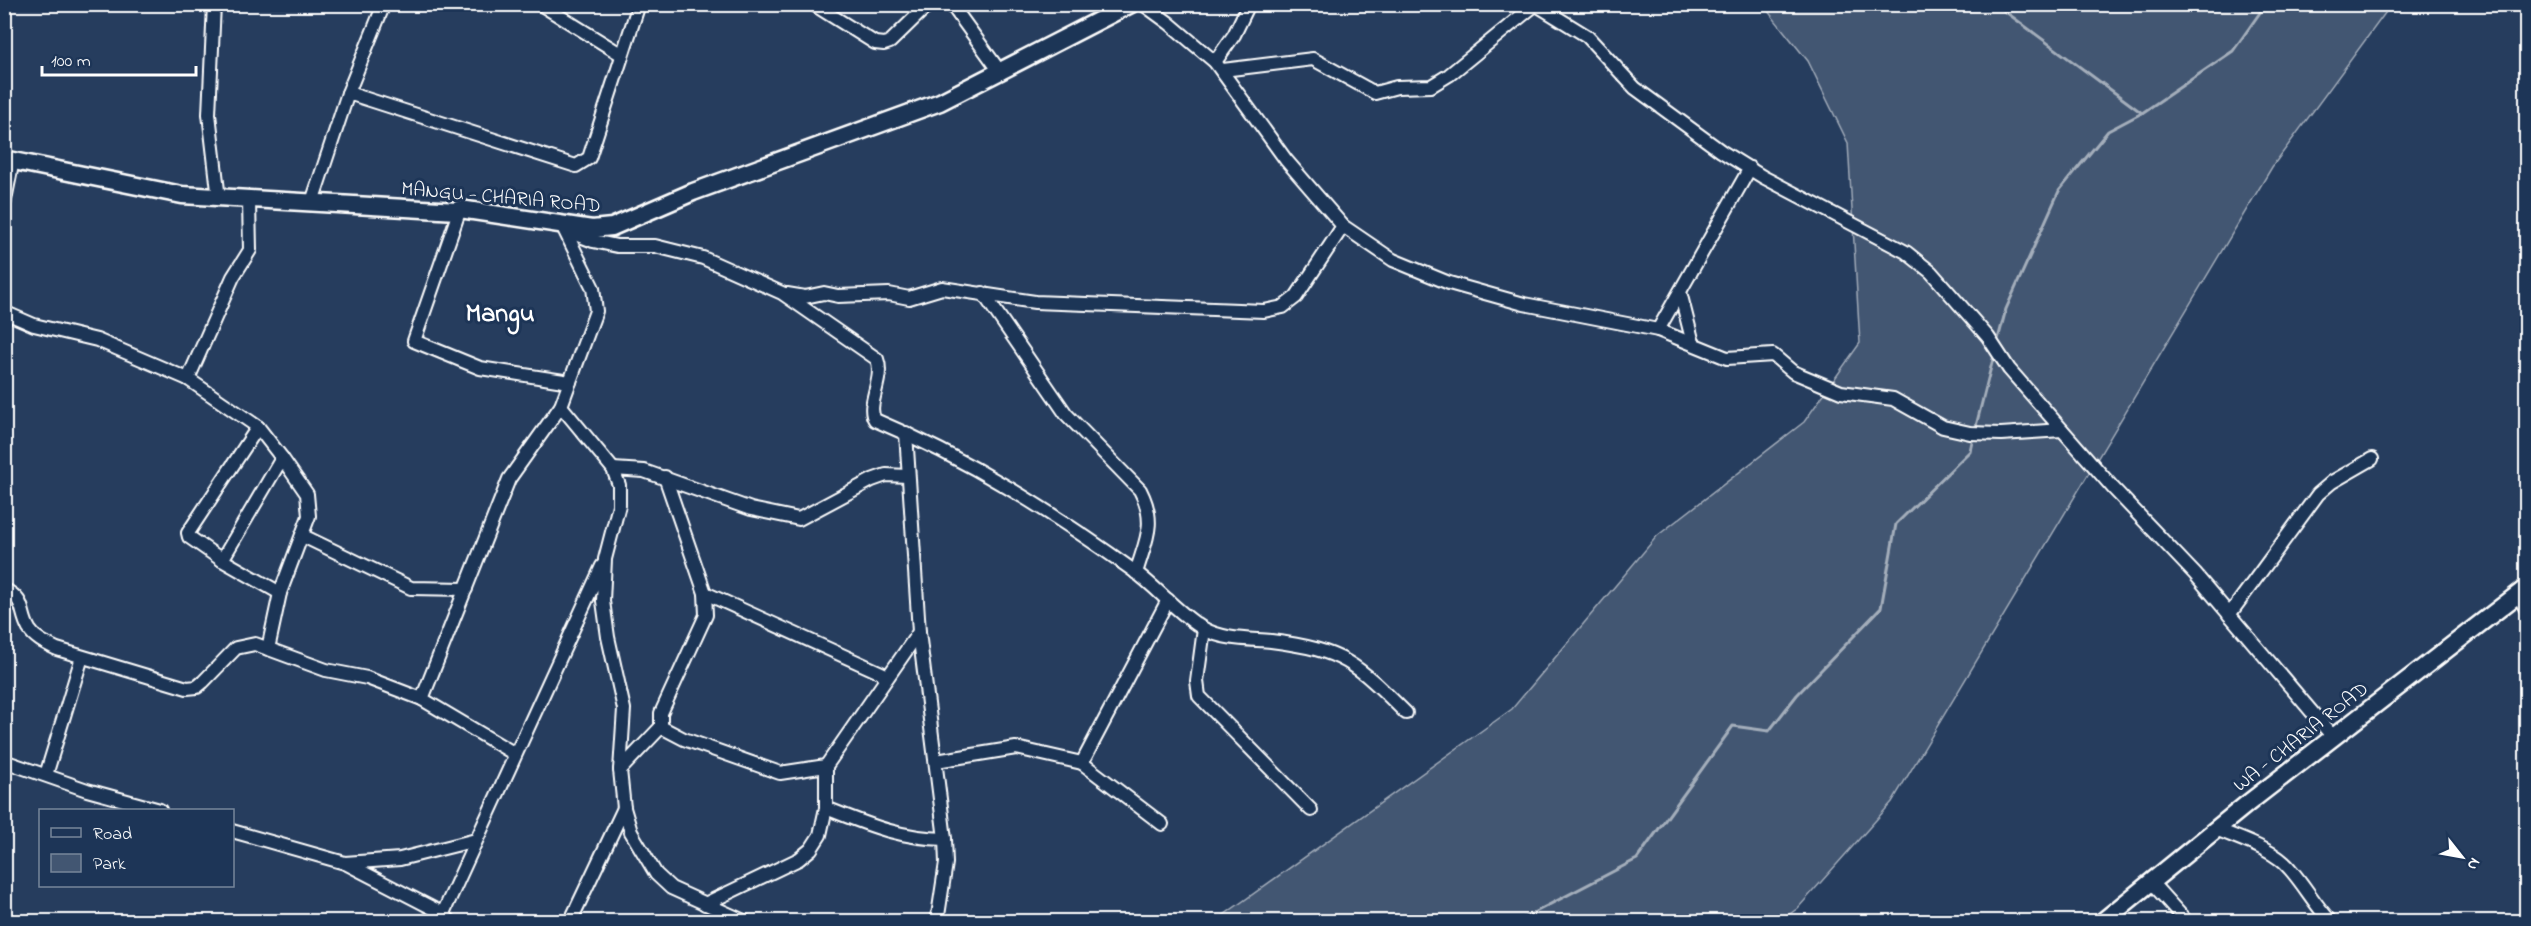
<svg xmlns="http://www.w3.org/2000/svg" width="2531" height="926" font-family="'Indie Flower',sans-serif">
<rect width="100%" height="100%" fill="#263d5e"/>
<filter id="ink" filterUnits="userSpaceOnUse"><feTurbulence type="fractalNoise" baseFrequency=".0167" numOctaves="2"/><feDisplacementMap in="SourceGraphic" scale="12" xChannelSelector="R" yChannelSelector="G"/><feConvolveMatrix kernelMatrix="1 2 1 2 8 2 1 2 1" color-interpolation-filters="sRGB"/></filter>
<g filter="url(#ink)">
<path fill="#425672" stroke="#a0aab8" stroke-width="1.5" d="M1763,5H2391L2272,167L1892,802L1798,908L1779,922H1214L1512,709L1657,536L1804,422L1860,343L1848,143L1808,61Z"/>
<g fill="none" stroke-linecap="round" stroke-linejoin="round">
<g stroke="#a4aebb" stroke-width="3">
<path d="M1995,4L2142,113"/>
<path d="M1997,343L2006,309L2059,191L2108,131L2142,113L2233,51L2266,4"/>
<path d="M1975,430L1994,355"/>
<path d="M1516,922L1637,859L1733,726L1769,731L1797,695L1881,608L1896,524L1970,451L1973,437"/>
</g>
<defs>
<g id="street">
<path d="M214,4L209,114L219,199"/>
<path d="M540,4L622,55"/>
<path d="M813,4L875,43L884,44L890,42L929,4"/>
<path d="M951,4L1001,73"/>
<path d="M1143,4L1169,23L1215,62L1286,160L1343,226L1393,260L1449,283L1524,304L1658,330L1727,358L1773,355L1793,372L1841,392L1893,399L1943,427L1970,433L2001,434L2062,430"/>
<path d="M1535,4L1587,36L1635,88L1721,151L1763,177L1906,252L1931,272L1988,337L2009,369L2114,489L2195,574L2333,737"/>
<path d="M1215,62L1234,35L1249,4"/>
<path d="M1223,70L1313,59L1375,93L1397,87L1431,86L1449,75L1536,4"/>
<path d="M348,93L576,166L589,158L639,4"/>
<path d="M312,202L348,93L384,4"/>
<path d="M4,205L13,160"/>
<path d="M460,209L414,341L480,368L570,382"/>
<path d="M565,230L593,241L617,246H655L703,258L782,293L877,359C885,379 865,405 875,420C968,459 1052,512 1134,571C1158,588 1178,614 1204,629C1224,640 1248,639 1271,641C1343,650 1356,663 1406,713"/>
<path d="M1680,292L1693,343"/>
<path d="M983,293L1066,414L1140,490C1157,523 1146,539 1136,573"/>
<path d="M787,294L805,297L824,293L838,296L889,294L909,298L942,288L1035,302L1264,311L1283,307L1296,297L1343,226"/>
<path d="M4,312L34,325L97,340L188,379L258,427L282,458L307,494L309,516L280,593L268,649"/>
<path d="M1658,330L1750,168"/>
<path d="M188,379L233,277L250,250L249,201"/>
<path d="M561,406L613,469L619,485V505L605,559L603,601L608,637L624,709L620,770L624,808L631,832L656,874L671,888L746,922"/>
<path d="M258,427L188,533L189,537L222,560L280,593"/>
<path d="M906,433L919,632L945,839L946,863L937,922"/>
<path d="M613,469L644,471L751,509L799,519L872,480L886,475L907,476"/>
<path d="M303,536L411,588L466,589"/>
<path d="M222,560L282,458"/>
<path d="M4,589C27,601 19,611 29,629C35,639 47,644 57,649L187,688L197,687L203,682L236,648L255,644L326,670L367,678L422,699L515,754"/>
<path d="M705,593L888,676"/>
<path d="M2518,594L2526,609"/>
<path d="M2229,615L2318,494L2332,482L2372,459"/>
<path d="M1204,629L1197,681L1199,696L1311,810"/>
<path d="M422,699L509,479L561,406L596,311L593,288L564,229"/>
<path d="M661,727L684,739L780,773L826,766"/>
<path d="M4,761L87,790L160,810"/>
<path d="M936,761L1016,748L1082,763"/>
<path d="M620,770L661,727V713L706,615L705,593L665,477"/>
<path d="M46,775L82,657"/>
<path d="M826,808C869,825 899,838 945,839"/>
<path d="M1162,824L1082,763L1168,600"/>
<path d="M2216,829C2239,839 2274,849 2290,869C2305,886 2315,905 2331,922"/>
<path d="M232,831L345,863L400,859L476,840"/>
<path d="M345,863L442,913L451,922"/>
<path d="M2151,882L2187,922"/>
<path d="M705,904L799,859L811,849L820,835L826,808V766L919,632"/>
<path d="M439,922L602,566"/>
<path d="M570,922L624,808"/>
</g>
<g id="secondary">
<path d="M4,159L182,195L457,211L460,209L592,229L612,227L693,192L940,102L1131,4"/>
<path d="M2102,922L2247,804L2526,588"/>
</g>
</defs>
<use href="#street" stroke="#fff" stroke-width="16"/>
<use href="#secondary" stroke="#fff" stroke-width="21"/>
<use href="#street" stroke="#1d3557" stroke-width="12"/>
<use href="#secondary" stroke="#1d3557" stroke-width="16"/>
</g>
</g>
<g text-anchor="middle" stroke-width="6" stroke-linejoin="round" paint-order="stroke">
<g font-size="20" fill="#fff" stroke="#1d3557">
<text transform="translate(501 196) rotate(5)" y="7">MANGU - CHARIA ROAD</text>
<text transform="translate(2300 736) rotate(-38)" y="7">WA - CHARIA ROAD</text>
</g>
<g font-size="26" font-weight="bold" fill="#fff" stroke="#1d3557">
<text x="500" y="321">Mangu</text>
</g>
</g>
<rect width="2531" height="926" fill="none" stroke="#1d3557" stroke-width="24"/>
<rect x="12" y="12" width="2507" height="902" fill="none" stroke="#fff" stroke-width="2" filter="url(#ink)"/>
<rect x="39" y="809" width="195" height="78" fill="#1d3557" stroke="#77869a" stroke-width="1.5"/>
<rect x="51" y="828" width="30" height="9" fill="#1d3557" stroke="#77869a" stroke-width="1.5"/>
<text x="93" y="839" font-size="18" fill="#ffffff">Road</text>
<rect x="51" y="854" width="30" height="18" fill="#425672" stroke="#77869a" stroke-width="1.5"/>
<text x="93" y="869" font-size="18" fill="#ffffff">Park</text>
<g transform="translate(2462 857) rotate(121)" stroke="#1d3557" stroke-width="4.5" paint-order="stroke">
<path d="M0-4.5L10 22L0 15L-10 22Z" fill="#ffffff"/>
<text y="-9" font-size="16" font-weight="bold" text-anchor="middle" fill="#ffffff">N</text>
</g>
<path d="M42 66v9h154v-9" fill="none" stroke="#ffffff" stroke-width="3"/>
<text x="51" y="66" font-size="18" fill="#ffffff" stroke="#1d3557" stroke-width="4.5" paint-order="stroke">100 m</text>
</svg>
